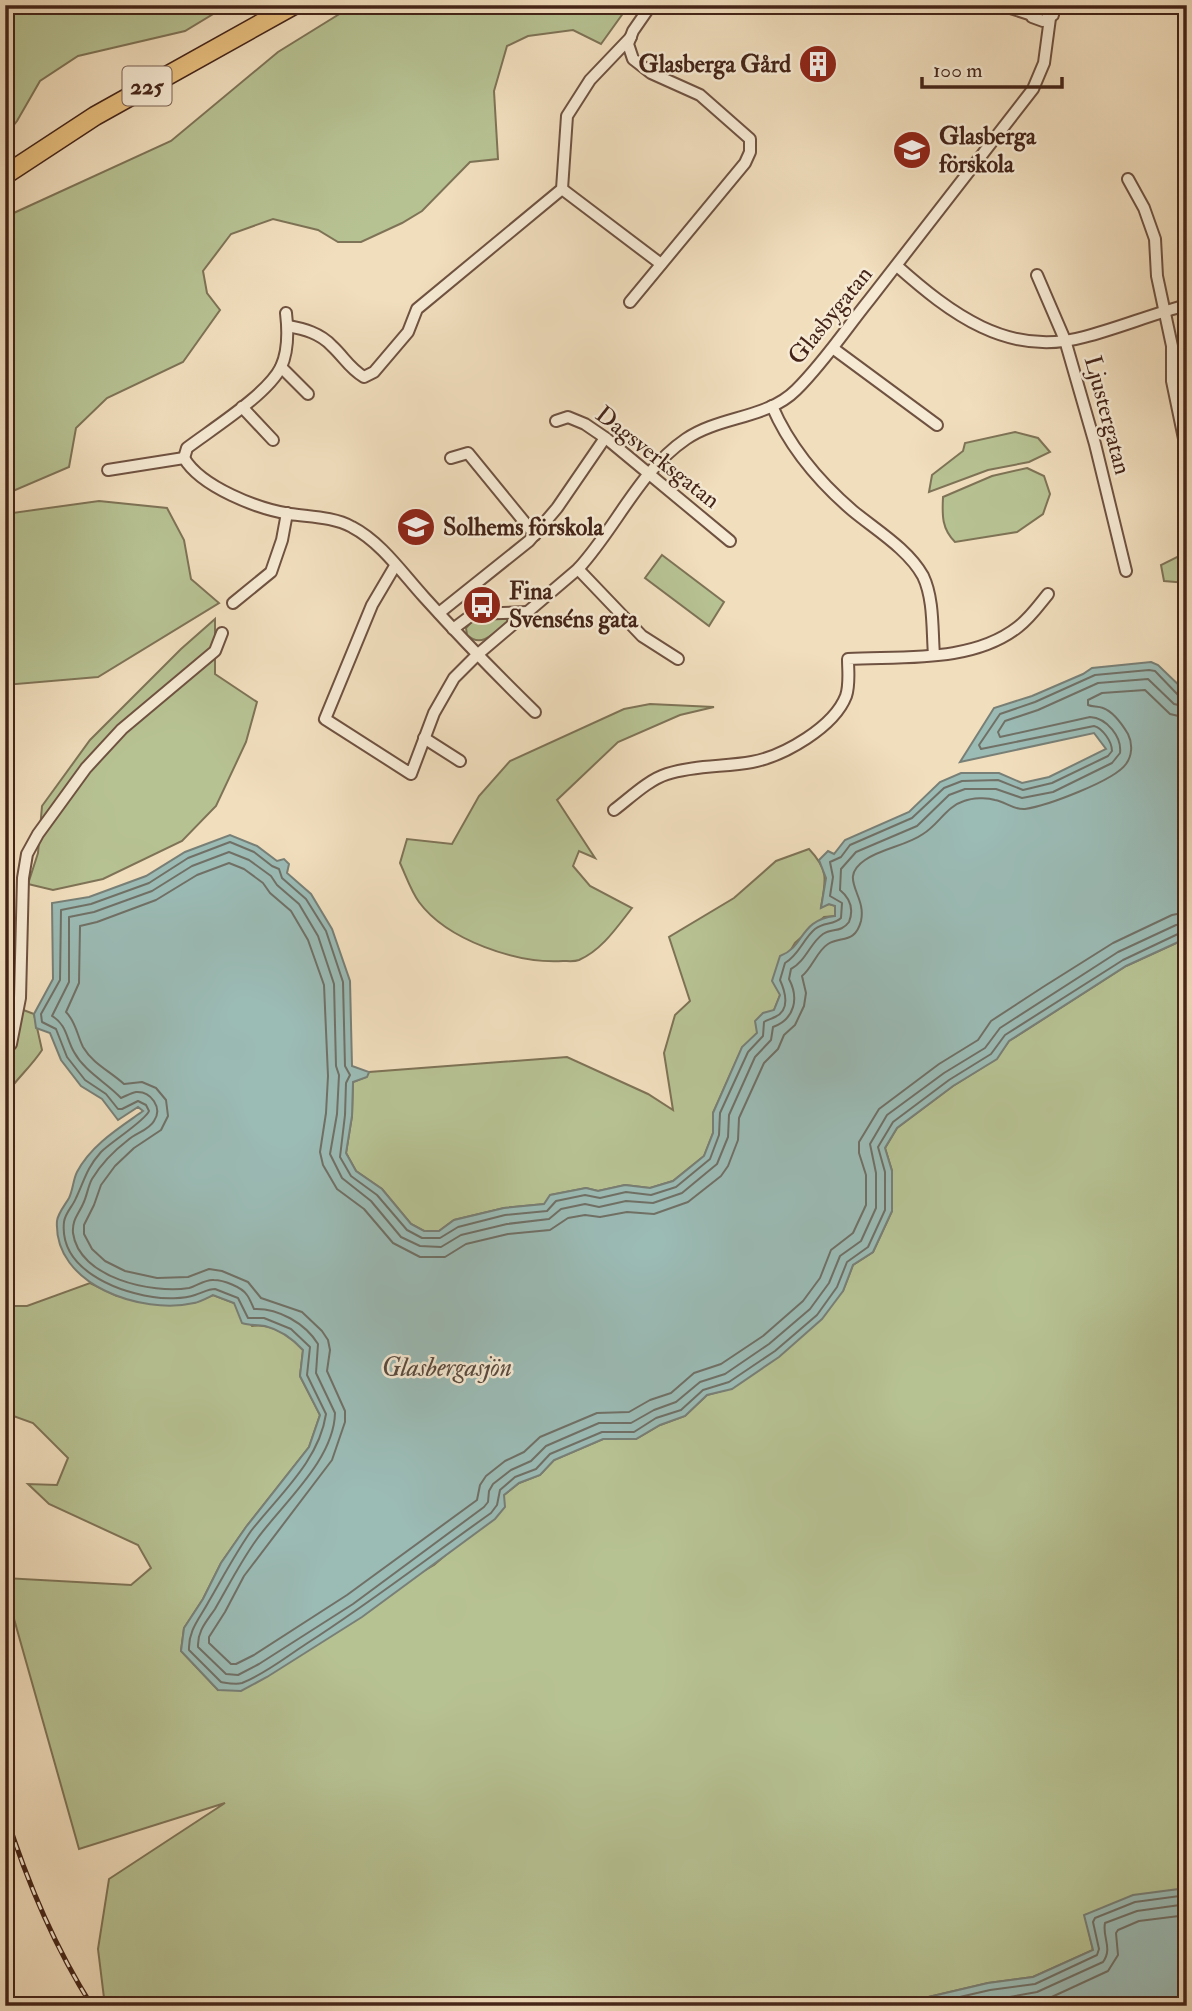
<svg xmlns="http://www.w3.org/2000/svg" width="1192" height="2011" font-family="'IM FELL Double Pica',serif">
<rect width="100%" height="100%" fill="#f1debd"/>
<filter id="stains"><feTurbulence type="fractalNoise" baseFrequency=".00286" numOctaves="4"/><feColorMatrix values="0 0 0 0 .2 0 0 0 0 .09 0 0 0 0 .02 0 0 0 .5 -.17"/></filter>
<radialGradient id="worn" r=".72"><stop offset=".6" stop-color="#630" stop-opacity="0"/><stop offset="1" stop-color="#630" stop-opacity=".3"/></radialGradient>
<g fill="#b7c293" stroke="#7e7356" stroke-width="2">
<path d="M5,5H228L185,31L78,56L40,81L17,121L5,136Z"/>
<path d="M354,5H629L601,44L573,30L528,36L507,46L494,91L498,159L470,162L422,211L402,223L361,242H338L318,230L273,219L231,234L203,271L207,293L220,310L183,362L107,398L76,428L69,467L13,491L5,490V217L171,141L278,52Z"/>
<path d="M1015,432L1038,438L1050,452L1029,462L988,470L929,492L932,475L963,451L965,443Z"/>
<path d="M1027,468L1044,476L1050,494L1043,514L1017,532L955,542C942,529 942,516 943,497L992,476Z"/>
<path d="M99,501L167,508L184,540L191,579L219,603L98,677L5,685V514Z"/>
<path d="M1187,552V583L1164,581L1161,565Z"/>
<path d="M662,555L724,602L709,626L645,578Z"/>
<path d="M502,617L507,619V622C495,632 482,649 467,635L466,628L474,619Z"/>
<path d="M215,619V674L257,702L246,742L216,806L182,841L103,879L53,890L28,884L38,853L42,806L90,740L181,649Z"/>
<path d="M650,704L714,707L680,715L618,742L557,800L595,858L579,851L573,866L590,886L632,908C617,927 602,950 579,960C574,962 568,961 563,961C517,964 447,940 419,902C411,891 406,876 400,863L407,839L452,844L479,796L510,761L624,709Z"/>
<path d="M809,849C829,870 826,880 821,907L829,904L836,906L835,916L824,917L795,943L789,953L780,995L774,1010L757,1033L742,1048L713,1113V1133L704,1156L673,1181L650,1188L625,1185L598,1191L586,1188L551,1195L545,1204L504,1208L454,1220L439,1231H424L411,1224L382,1189L356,1171L346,1153L352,1116L353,1082L366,1077L369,1072L567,1057L648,1094L673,1110L664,1053L675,1015L690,1001L669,937L734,898L776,861Z"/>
<path d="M1187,938V1888L1085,1915L1093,1950L1033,1977L988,1983L890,2006H105L98,1949L109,1879L225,1803L79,1849L5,1587V1578L131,1585L151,1568L138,1545L49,1504L28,1484L57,1485L68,1458L33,1423L5,1413V1306H27L90,1283L117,1296L194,1303L213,1295L234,1303L252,1326C272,1323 290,1336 303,1350L300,1376L320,1415L309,1447L246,1527L221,1563L203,1599L184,1628L181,1651L218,1690L434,1565L455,1547L504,1495L519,1483L540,1475L554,1460L603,1439H636L660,1425L685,1416L707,1395L732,1388L843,1291L853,1265L873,1252L892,1211V1171L885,1148L897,1128L953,1086L996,1059L1009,1041L1126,966Z"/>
<path d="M5,1003L34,1014L42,1050C31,1067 16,1079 5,1096Z"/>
</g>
<g fill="#9bbbb5" stroke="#787f76" stroke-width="2">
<path d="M1151,662L1158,665L1187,693V938L1126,966L1009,1041L997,1059L953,1086L897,1128L885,1148L892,1171V1211L873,1252L853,1265L843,1291L822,1319L779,1357L732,1389L707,1395L685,1416L660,1425L636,1439H603L554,1460L540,1475L519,1483L504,1495L505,1507L495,1519L362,1617L267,1677L241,1691L218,1690L181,1651L184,1628L203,1599L221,1563L246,1527L309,1447L320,1415L300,1376L303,1350C292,1338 281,1330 265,1326C257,1324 250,1326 242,1323L234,1303L213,1295C207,1298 200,1302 194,1303C142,1315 53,1285 57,1221C58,1213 65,1205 69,1198C73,1190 73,1180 77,1172C91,1145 119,1128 143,1111L138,1107L118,1120L102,1099L81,1086L61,1060L50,1033L36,1028L34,1014L53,979L52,903L89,897L146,876L185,852L230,835L257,846L277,861L284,859L289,864L287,873L311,894L332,929L350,981L352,1066L369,1072L367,1077L353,1082L352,1116L346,1153L356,1171L382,1189L411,1224L424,1231H439L454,1220L504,1208L544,1204L550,1195L586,1188L598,1191L625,1185L650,1188L673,1181L704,1156L713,1133V1113L742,1047L757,1033L755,1021L763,1013L774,1010L780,995L772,981L780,956C805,947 799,920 835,916V906L829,904L821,908L826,878L819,860L828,851L834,854L845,840L909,812L940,782L961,773H999L1022,783L1049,777L1106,749L1094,733L960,762L994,708L1032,696L1083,674L1092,668Z"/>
<path d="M1187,1888V2006H890L988,1983L1033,1977L1093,1950L1084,1915L1133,1895Z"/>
</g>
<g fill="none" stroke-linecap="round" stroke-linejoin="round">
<g stroke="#707066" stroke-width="2">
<path d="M1187,698L1179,696L1155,671L1149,670L1095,675L1035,702L1000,714L979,745L981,749L1094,726C1102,728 1112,741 1112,751L1108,756L1052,783L1023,790L998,780L962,781L944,788L912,818L850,845L841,857L830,862L833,877L830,896L842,903L841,918C834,925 824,922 815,929C803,939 799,955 785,963L780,980C785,991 791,1010 775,1017C771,1019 767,1020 764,1022L763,1036L748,1052L720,1113L719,1135L710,1159L676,1187L651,1195L626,1192L600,1198L585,1195L556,1201L547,1211L505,1215L458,1227L440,1238H422L407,1230L377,1195L351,1176L340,1157L345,1115L346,1083L350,1075L345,1066L343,982L326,931L306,899L282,878L279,869L272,866L254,852L230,842L188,858L149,883L91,904L61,910L60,980L41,1014L42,1022L56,1029L67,1057L85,1080L106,1094L118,1109H122L138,1101L146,1105L149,1111C146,1120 111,1142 101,1152C86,1169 85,1179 76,1198C73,1206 65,1213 64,1222C59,1269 115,1291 153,1297C164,1299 184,1299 195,1295C202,1293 208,1289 215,1289L238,1298L248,1318H264L291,1329L310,1347L307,1375L326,1414C319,1461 279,1495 251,1531C235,1554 223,1577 209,1601C200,1618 188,1630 189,1650L221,1682C227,1683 236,1685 242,1683C265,1674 286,1657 306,1644C370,1603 429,1557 491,1513L497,1505L500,1490L515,1477L536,1469L550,1454L602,1432H634L656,1418L681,1410L703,1390L729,1382L775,1351L817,1315L837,1287L847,1262L868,1247L885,1210V1172L878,1147L893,1122L949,1080L991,1054L1005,1035L1123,960L1180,933L1187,932"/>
<path d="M1187,707L1174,704L1148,679L1098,683L1038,710L1005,721L998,732L1000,737L1090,717C1107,718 1122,737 1120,753L1112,763L1053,792L1022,798L996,789H965L949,795L917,826L856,852L841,869L840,890C851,899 854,909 849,922C841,933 832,928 823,934C810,943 806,961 791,969L789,979C799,998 795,1019 773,1027L771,1040L755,1057L729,1115L728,1137L717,1164L682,1193L653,1203L626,1201L599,1207L585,1204L561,1209L549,1219L507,1224L461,1235L441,1247L420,1246L401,1237L371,1201L342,1178L330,1154L337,1114L339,1075L336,1066L334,984L318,936L299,904L277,885L271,876L249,860L229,852L192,866L152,891L94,912L69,917V982L52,1016C67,1025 66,1038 74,1052C85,1072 106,1082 121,1098C126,1096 131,1093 136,1092C151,1091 163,1108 154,1121C149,1130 136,1133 128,1140C115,1150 101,1164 92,1179C88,1186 87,1196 83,1204C78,1215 72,1220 73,1233C79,1278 152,1294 189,1288C197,1286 205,1279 214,1280C223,1280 242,1287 247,1295C250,1299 252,1305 254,1309C278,1308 305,1323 318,1344L316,1373L335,1413C334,1460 283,1503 257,1539C241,1561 229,1585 215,1609C207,1621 197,1631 198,1647L226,1674L238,1675L259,1664L353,1604L484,1507L488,1502L489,1491L493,1484L511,1470L531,1461L546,1446L599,1423H631L654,1410L676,1402L700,1382L725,1374L769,1344L810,1309L829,1283L840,1256L861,1241L876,1208V1173L870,1144L887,1115L944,1073L985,1048L1000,1028L1118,952L1176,925L1187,923"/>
<path d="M1187,718L1170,714L1145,690L1102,693L1088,700V705C1092,707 1098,706 1103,708C1114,712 1122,724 1128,734C1133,744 1132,756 1126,764C1114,781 1046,806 1025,809C1013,810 1006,802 995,800C987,797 972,798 964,801C947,806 938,825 923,834C906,846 882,848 865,860C837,879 867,894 861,921C855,944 841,936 828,944C817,951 812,968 802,976L806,993L804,1006L795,1025L784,1035L778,1049L764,1063L739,1118L738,1140L728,1166L721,1176L688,1202L654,1214L627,1212L600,1217L585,1215L568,1218L550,1230L508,1234L466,1244L445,1257H420L393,1243L364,1209L337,1189L323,1165L320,1152L326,1113L328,1076L324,985L308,940L291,911L270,893L263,883L244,869L229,863L197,875L156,900L97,922L80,926L79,983L66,1012C76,1022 77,1035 83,1047C93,1064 110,1071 124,1084L142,1082L156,1088L166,1100L168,1116L161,1130L134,1148L115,1166L101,1185L94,1205L84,1225V1234L92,1249L105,1261L125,1271L157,1278L188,1277L209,1269L222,1271L248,1282L261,1298L302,1312L322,1331L328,1340L330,1350L327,1371L345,1411V1422L332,1460L244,1576L225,1612L209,1637V1643L231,1664H236L254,1655L347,1595L477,1500L480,1485L486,1476L505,1461L524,1452L540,1437L597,1413L629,1412L650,1400L671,1393L694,1373L721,1364L763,1336L803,1301L820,1278L831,1250L853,1233L866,1205V1175L859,1153V1142L879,1109L939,1064L978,1040L991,1021L1043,987L1113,943L1172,915L1187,912"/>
<path d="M921,2006L990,1990L1035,1984L1097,1955L1099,1949L1093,1922L1095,1918L1135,1902L1187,1895"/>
<path d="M960,2006L1037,1992L1103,1962C1113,1948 1102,1937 1105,1923L1137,1911L1187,1904"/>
<path d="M1017,2006L1043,2001L1108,1971L1118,1955L1116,1933L1118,1930L1139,1921L1187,1915"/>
</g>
<defs>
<g id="minor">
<path d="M1001,5L1029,14"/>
<path d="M1028,5L1032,17L1043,21L1053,15L1054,5"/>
<path d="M1128,179L1144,208L1155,239L1157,276L1172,346V381L1187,453"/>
<path d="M562,189L661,264"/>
<path d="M897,266C950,313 1008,358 1084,337C1119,328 1152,314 1187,305"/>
<path d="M1037,275L1065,340L1095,444L1126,571"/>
<path d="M630,302L745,163L750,152V139L700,95L651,73L633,59L628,44L633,31L651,5"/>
<path d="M288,326C304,329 320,333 332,346C344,357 349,368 364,377L374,372L408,332L417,309L562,189L567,116L590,80L631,37"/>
<path d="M834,349L937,425"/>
<path d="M281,367L308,394"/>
<path d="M772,406C790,448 818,481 853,511C876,530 908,549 923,576C934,599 932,630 934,655"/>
<path d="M242,407L273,440"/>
<path d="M556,421L568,417L585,424L607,439L730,541"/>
<path d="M184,458C201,487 258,509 290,514C311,517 334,517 352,527C381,542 403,574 424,597C460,637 497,675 535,712"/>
<path d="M184,458L187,448C212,429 268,394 281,367C288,352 288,330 286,313"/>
<path d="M451,458L468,453L535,535"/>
<path d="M108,470L184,458"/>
<path d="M395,566L372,605L325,719L411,774L434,713L454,678L477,655L578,569C616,528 639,471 686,439C719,416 767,419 796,390C825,361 845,330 870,299C924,229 979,159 1033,89L1044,63L1050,18"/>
<path d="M578,569L642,636L678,659"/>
<path d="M233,603L271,572L282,540L287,513"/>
<path d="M439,613L529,541L557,508L605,438"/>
<path d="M453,629L473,614L528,612"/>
<path d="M424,738L460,761"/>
<path d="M614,810C630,798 648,780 667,774C694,765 725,767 752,762C784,756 834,727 846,696C850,684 848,671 848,659C903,656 972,663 1018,627C1030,618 1039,605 1048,594"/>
<path d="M5,1051L11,1044L20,998L23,878L27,854L38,834L86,768L122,729L215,651L222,633"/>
</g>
<path id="primary" d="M5,175L95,116L294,5"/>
</defs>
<use href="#minor" stroke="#6f5241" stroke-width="14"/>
<use href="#primary" stroke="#442418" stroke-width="21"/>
<use href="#minor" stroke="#f6ead4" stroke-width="10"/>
<use href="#primary" stroke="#e8bf7e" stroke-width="18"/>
<defs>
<path id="rail" d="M5,1812C26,1879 54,1946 92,2006"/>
</defs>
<use href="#rail" stroke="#442418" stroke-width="5"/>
<use href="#rail" stroke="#f6ead4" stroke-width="2.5" stroke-dasharray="8" stroke-linecap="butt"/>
</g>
<defs>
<symbol id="building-disc" viewBox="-11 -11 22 22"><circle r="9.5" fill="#8f2418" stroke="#f6ead4"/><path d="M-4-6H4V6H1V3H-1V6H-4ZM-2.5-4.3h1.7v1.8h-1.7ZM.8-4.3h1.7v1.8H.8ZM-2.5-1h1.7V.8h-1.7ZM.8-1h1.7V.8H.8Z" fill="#fff"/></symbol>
<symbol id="school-disc" viewBox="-11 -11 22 22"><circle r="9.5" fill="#8f2418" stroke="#f6ead4"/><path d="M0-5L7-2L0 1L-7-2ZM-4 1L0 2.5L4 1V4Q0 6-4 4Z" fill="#fff"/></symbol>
<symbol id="bus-disc" viewBox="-11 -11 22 22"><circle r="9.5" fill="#8f2418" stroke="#f6ead4"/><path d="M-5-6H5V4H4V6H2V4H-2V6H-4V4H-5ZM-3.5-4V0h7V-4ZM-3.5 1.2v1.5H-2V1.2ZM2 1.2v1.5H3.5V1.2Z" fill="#fff"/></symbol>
</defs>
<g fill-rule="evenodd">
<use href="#building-disc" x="796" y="42" width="44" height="44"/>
<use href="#school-disc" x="890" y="128" width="44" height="44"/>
<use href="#school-disc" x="394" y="505" width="44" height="44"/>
<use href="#bus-disc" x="460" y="583" width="44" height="44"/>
</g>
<g text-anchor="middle" stroke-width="5" stroke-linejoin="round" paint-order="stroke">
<rect fill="#f6ead4" stroke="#795f50" stroke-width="2" x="122.5" y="66.5" width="49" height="39" rx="5"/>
<g font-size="23" font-weight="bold" fill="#442418">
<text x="147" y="94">225</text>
</g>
<g font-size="24" font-weight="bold" fill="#442418" stroke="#f6ead4" text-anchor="start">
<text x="791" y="72" text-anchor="end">Glasberga Gård</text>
<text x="939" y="144">Glasberga<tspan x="939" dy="28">förskola</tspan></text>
<text x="443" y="535">Solhems förskola</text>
<text x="509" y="599">Fina<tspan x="509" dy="28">Svenséns gata</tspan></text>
</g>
<g font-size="24" fill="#442418" stroke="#f6ead4">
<text transform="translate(830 315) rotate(-51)" y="8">Glasbygatan</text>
<text transform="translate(1108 415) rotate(75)" y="8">Ljustergatan</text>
<text transform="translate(658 457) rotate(38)" y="8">Dagsverksgatan</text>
</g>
<g font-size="26" font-style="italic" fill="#5a4a3f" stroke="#f6ead4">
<text x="447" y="1376">Glasbergasjön</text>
</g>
</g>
<rect width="1192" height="2011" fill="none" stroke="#f1debd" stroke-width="28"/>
<rect x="7" y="7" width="1178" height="1997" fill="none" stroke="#442418" stroke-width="3.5"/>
<rect x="14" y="14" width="1164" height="1983" fill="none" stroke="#442418" stroke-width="2"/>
<path d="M922 77v10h140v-10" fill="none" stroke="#442418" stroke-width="3.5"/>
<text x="933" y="77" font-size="21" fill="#442418" stroke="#f6ead4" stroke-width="5" paint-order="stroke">100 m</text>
<rect width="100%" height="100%" filter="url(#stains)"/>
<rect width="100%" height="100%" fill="url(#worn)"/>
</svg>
